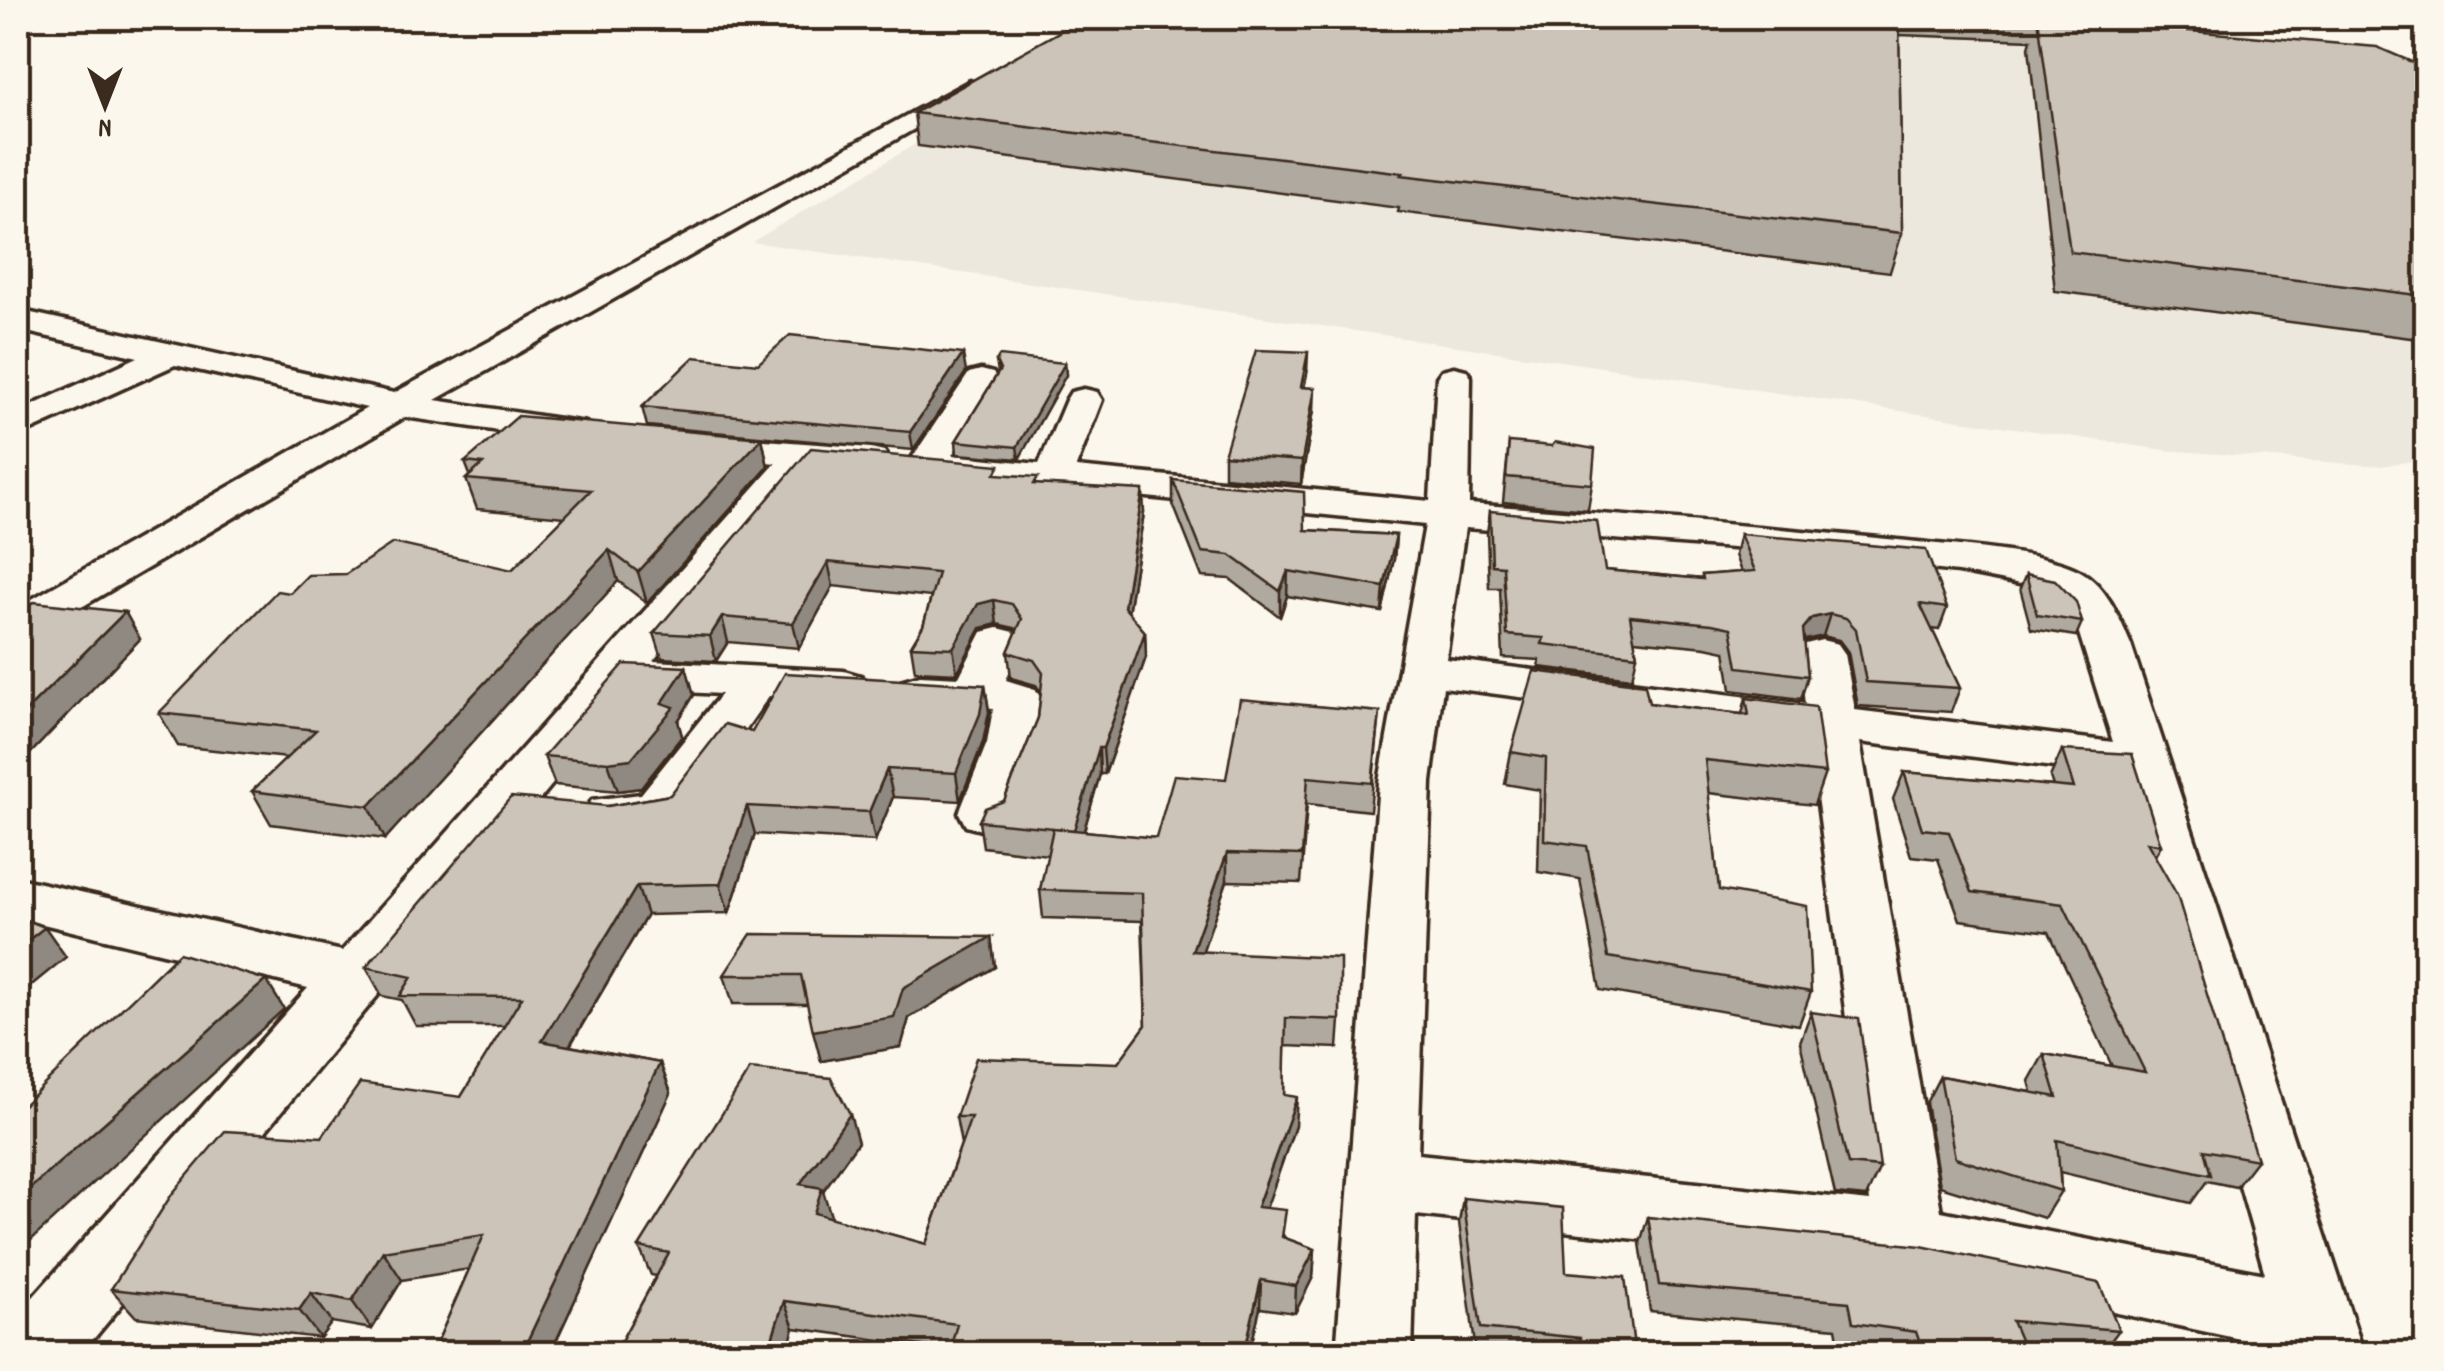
<svg xmlns="http://www.w3.org/2000/svg" width="2444" height="1371" font-family="Dekko,sans-serif">
<rect width="100%" height="100%" fill="#fbf7ec"/>
<filter id="ink" filterUnits="userSpaceOnUse"><feTurbulence type="fractalNoise" baseFrequency=".01" numOctaves="2"/><feDisplacementMap in="SourceGraphic" scale="20" xChannelSelector="R" yChannelSelector="G"/><feConvolveMatrix kernelMatrix="1 2 1 2 8 2 1 2 1" color-interpolation-filters="sRGB"/></filter>
<g filter="url(#ink)">
<path fill="#ede8dd" d="M1126,18H2179L2426,71V459L2381,466L2164,450L752,242Z"/>
<g fill="none" stroke-linecap="round" stroke-linejoin="round">
<defs>
<g id="street">
<path d="M970,81L981,88L978,93L435,400L586,423L591,431L586,439L573,442L405,417L34,635L18,638V607L367,408L175,365L18,436V412L138,357L18,330V310L394,393Z"/>
<path d="M1454,367L1466,370L1471,377L1469,504C1616,515 1762,526 1908,541C1953,546 2042,551 2080,571C2107,586 2120,619 2131,645L2364,1354H2288L2287,1349L1910,1269L1416,1215L1412,1354H1336L1379,782L1425,525L927,475L913,472L908,464L969,373L981,370L993,373L998,380L952,455L1039,464L1066,400L1071,392L1084,389L1097,392L1102,400L1076,467L1430,501L1437,377L1442,370ZM1465,528L1746,549L1958,572L2051,590L2073,614L2113,742L1855,710L1845,654L1838,644L1822,640L1806,644L1799,654L1805,704L1446,659ZM1443,687L1809,735L1870,1201L1418,1154L1431,782ZM1860,742L2123,776L2265,1274L1941,1211Z"/>
<path d="M699,435L871,448L884,451L890,459L884,467L871,470L815,466L653,661L844,671L861,676L868,686L861,696L844,701L769,696C754,717 690,812 676,820C651,834 618,833 592,826L585,813L592,800L641,794L721,694L631,689L81,1354H18V1314L308,988L18,918V878L342,951L776,463L686,454L680,446L686,438Z"/>
<path d="M998,628L1014,632L1021,642L1006,680L1035,689L1042,700C1037,743 1027,788 1004,826L985,831L966,826L959,813L987,743L993,709L903,700L896,690L903,680L920,675L959,677L982,632Z"/>
</g>
<path id="secondary" d="M2407,18H2426V26L2410,23Z"/>
</defs>
<use href="#street" stroke="#3b2a1e" stroke-width="7"/>
<use href="#secondary" stroke="#3b2a1e" stroke-width="7"/>
<use href="#street" fill="#fbf7ec" fill-rule="evenodd"/>
<use href="#secondary" fill="#fbf7ec" fill-rule="evenodd"/>
</g>
<g fill="#afa99f" stroke="#3b2a1e" stroke-width="2.5">
<path d="M1084,18H2051L2426,68V340L2055,291L2029,47L2031,40L1899,35L1902,233L1890,272L1398,212L1399,208L918,146L914,113Z"/>
<path d="M996,361L1065,363L1066,375L1019,459L957,454L956,441L998,373Z"/>
<path d="M758,364L966,372L913,450L647,426L642,407Z"/>
<path d="M1307,373L1304,388L1314,410L1301,484L1224,477V455Z"/>
<path d="M762,438L768,467L647,603L618,581L385,839L271,824L252,791L287,758L178,746L159,713L290,593L512,570L565,517L477,509L466,479L470,475L465,462Z"/>
<path d="M1509,442L1592,484L1588,510L1503,502Z"/>
<path d="M1001,475L1144,513L1128,612L1145,632L1146,657L1105,774H1100L1084,831L1156,838L1226,779L1380,712L1370,811L1307,804L1301,883L1227,881L1202,951L1340,1020L1338,1048L1285,1046L1284,1095L1295,1126L1266,1208L1285,1238L1315,1249L1313,1277L1295,1313L1260,1308L1249,1354H953L952,1350L794,1328L786,1354H614L656,1276L651,1275L639,1247L858,1142L823,1191L830,1218L926,1244L961,1144L956,1117L1118,1063L1146,1025L1142,921L1043,918L1040,890L1048,855L983,847L979,821L1004,801L1038,718L1041,692L1036,685L1011,678L1008,652L1017,631L1015,628L997,624L981,628L957,673L915,671L911,646L923,626L931,597L833,586L799,648L728,642L716,661L662,658L654,633Z"/>
<path d="M1173,480L1305,530L1396,535L1394,559L1382,612L1287,596L1280,617L1230,579L1202,577L1173,504Z"/>
<path d="M1490,511L1605,570L1702,579V575L1741,572L1735,555L1740,534L1947,608L1939,630L1932,629L1960,688L1951,712L1858,706L1848,652L1839,640L1823,636L1804,642L1808,676L1801,699L1731,690L1725,651L1706,647L1634,640L1637,655L1632,678L1539,667L1540,660L1503,658L1500,588H1489L1487,533Z"/>
<path d="M2026,574L2082,622L2076,636L2031,629L2020,588Z"/>
<path d="M18,609L125,612L140,639L25,759H18Z"/>
<path d="M686,667L694,695L678,721L682,736L641,788L618,791L555,785L544,756Z"/>
<path d="M985,685L989,712L983,742L960,801L893,797L875,841L755,834L729,913L647,915L570,1046L660,1063L671,1093L550,1354H434L433,1352L469,1269L402,1280L372,1329L332,1322L320,1338L136,1317L111,1289L322,1137L461,1097L505,1026H416L402,1000L382,996L366,967L608,806L670,795Z"/>
<path d="M1746,698L1825,773L1814,805L1708,793L1719,890L1811,992L1799,1025L1600,990L1580,879L1538,872L1540,790L1505,784L1511,752L1649,703L1742,714Z"/>
<path d="M2062,750L2161,845L2155,856L2257,1160L2236,1187L2207,1181L2191,1203L2060,1172L2061,1191L2044,1218L1940,1186L1926,1103L1940,1076L2032,1092L2029,1081L2044,1054L2112,1066L2049,932L1960,920L1938,859L1911,856L1893,799L1904,772L2053,786L2050,777Z"/>
<path d="M991,937L995,967L909,1018L901,1047L821,1061L808,1004H733L724,975Z"/>
<path d="M1811,1012L1880,1167L1866,1197L1835,1194L1800,1042Z"/>
<path d="M1463,1198L1566,1272L1635,1354L1476,1353L1459,1223Z"/>
<path d="M1648,1217L2119,1330L2101,1354H2079L2024,1349L2026,1354H1874L1840,1349L1836,1328L1650,1311L1640,1243Z"/>
</g>
<g fill="#8f8982" stroke="#3b2a1e" stroke-width="2.5">
<path d="M1308,352L1307,373L1300,409L1301,387Z"/>
<path d="M963,354L966,372L913,450L910,432Z"/>
<path d="M1065,363L1066,375L1019,459L1017,447Z"/>
<path d="M1315,388L1314,410L1301,484L1302,461Z"/>
<path d="M762,438L768,467L647,603L638,572Z"/>
<path d="M1143,490L1144,513L1125,632L1124,607Z"/>
<path d="M1396,535L1394,559L1382,612L1384,587Z"/>
<path d="M609,550L618,581L385,839L369,806Z"/>
<path d="M828,562L833,586L799,648L793,623Z"/>
<path d="M1288,571L1287,596L1280,617V591Z"/>
<path d="M994,600L997,624L981,628L957,673L953,648L978,604Z"/>
<path d="M125,612L140,639L25,759L18,748V719Z"/>
<path d="M1830,614L1823,636L1805,640L1796,652L1803,629L1812,618Z"/>
<path d="M722,617L728,642L716,661L710,636Z"/>
<path d="M1145,632L1146,657L1105,774L1103,748Z"/>
<path d="M686,667L694,695L678,721L682,736L641,788L618,791L608,762L662,703Z"/>
<path d="M985,685L989,712L983,742L960,801L956,773Z"/>
<path d="M1099,748L1100,774L1076,858L1073,831Z"/>
<path d="M887,769L893,797L875,841L869,812Z"/>
<path d="M747,806L755,834L729,913L720,884Z"/>
<path d="M1227,853V881L1193,979L1192,951Z"/>
<path d="M637,886L647,915L555,1070L542,1041Z"/>
<path d="M45,927L66,957L18,996V948Z"/>
<path d="M991,937L995,967L909,1018L901,1047L821,1061L813,1031L903,988Z"/>
<path d="M266,980L284,1009L18,1252V1199Z"/>
<path d="M660,1063L671,1093L550,1354H521Z"/>
<path d="M1297,1097L1295,1126L1257,1235V1207Z"/>
<path d="M850,1114L858,1142L823,1191L831,1216L822,1241L800,1184Z"/>
<path d="M1315,1249L1313,1277L1295,1313L1296,1286Z"/>
<path d="M383,1251L402,1280L372,1329L352,1301Z"/>
<path d="M1261,1280L1260,1308L1249,1354H1244Z"/>
<path d="M311,1293L332,1322L320,1338L299,1310Z"/>
<path d="M784,1301L794,1328L786,1354H767Z"/>
</g>
<g fill="#ccc4b9" stroke="#3b2a1e" stroke-width="2.5">
<path d="M1084,18H1899L1902,233L1401,175L1403,173L914,113Z"/>
<path d="M2038,18L2377,47L2426,68V296L2070,252Z"/>
<path d="M790,335L963,354L910,432L642,407L694,357L758,364Z"/>
<path d="M1256,350L1308,352L1301,387L1315,388L1302,461L1224,455Z"/>
<path d="M999,356L1065,363L1017,447L956,441L1000,370L996,361Z"/>
<path d="M518,416L762,438L638,572L609,550L369,806L252,791L316,730L159,713L277,591L290,593L308,575L346,574L393,543L512,570L591,490L466,479L483,464L465,462Z"/>
<path d="M1509,442L1552,446L1555,442L1595,449L1592,484L1506,477Z"/>
<path d="M811,448L1000,465L995,474L1038,477L1034,484L1143,490L1124,607L1145,632L1103,748H1099L1074,830L979,821L985,808L1004,801L1038,718L1043,673L1034,660L1008,652L1022,619L1012,604L994,600L978,604L953,648L911,646L923,626L938,573L828,562L793,623L722,617L710,636L654,633Z"/>
<path d="M1173,480L1304,492L1305,530L1396,535L1384,587L1288,571L1280,591L1230,555L1202,552Z"/>
<path d="M1490,511L1597,521L1605,570L1703,579L1702,575L1755,571L1740,534L1926,550L1947,608L1920,604L1960,688L1866,682L1856,629L1846,618L1830,614L1812,618L1803,629L1808,676L1738,667L1731,628L1712,624L1630,616L1637,655L1542,644L1544,638L1507,635L1503,566L1492,565Z"/>
<path d="M2026,574L2055,580L2076,602L2082,622L2037,615Z"/>
<path d="M34,602L125,612L18,719V609Z"/>
<path d="M624,664L686,667L662,703L674,707L631,759L608,762L544,756Z"/>
<path d="M1534,671L1645,685L1649,703L1749,715L1746,698L1816,707L1825,773L1705,760L1719,890L1807,906L1811,992L1608,957L1587,846L1544,840L1546,758L1511,752Z"/>
<path d="M785,673L985,685L980,714L956,773L887,769L869,812L747,806L720,884L637,886L542,1041L660,1063L521,1354H444L433,1352L484,1235L383,1251L352,1301L311,1293L299,1310L111,1289L172,1194L225,1131L322,1137L360,1083L461,1097L522,997L400,996L412,977L366,967L511,797L608,806L670,795L725,724L752,732Z"/>
<path d="M1240,699L1380,712L1372,783L1308,777L1302,855L1227,853L1192,951L1340,958V1020L1286,1018L1284,1095L1297,1097L1257,1207L1286,1210L1282,1237L1315,1249L1296,1286L1261,1280L1244,1354H1004L951,1346L957,1324L784,1301L767,1354H614L669,1253L639,1247L750,1069L831,1078L850,1114L800,1184L822,1188L814,1213L926,1244L971,1117H956L976,1058L1118,1063L1146,1025L1142,893L1040,890L1053,828L1156,838L1174,775L1226,779Z"/>
<path d="M2062,750L2132,754L2161,845L2147,842L2177,895L2257,1160L2204,1150L2211,1175L2057,1140L2061,1191L1955,1158L1940,1076L2057,1097L2044,1054L2145,1072L2063,904L1972,892L1949,832L1922,829L1904,772L2074,788Z"/>
<path d="M18,917L45,927L18,948Z"/>
<path d="M751,934L991,937L903,988L894,1017L813,1031L801,975H724Z"/>
<path d="M179,953L266,980L18,1199V1110Z"/>
<path d="M1811,1012L1859,1019L1880,1167L1848,1164Z"/>
<path d="M1463,1198L1563,1208L1566,1272L1625,1277L1635,1354H1581L1580,1338L1481,1328Z"/>
<path d="M1648,1217L1921,1246L2099,1283L2119,1330L2012,1321L2026,1354H1924L1916,1332L1853,1323L1849,1302L1659,1285Z"/>
</g>
</g>
<rect width="2444" height="1371" fill="none" stroke="#fbf7ec" stroke-width="60"/>
<rect x="30" y="30" width="2384" height="1311" fill="none" stroke="#3b2a1e" stroke-width="4" filter="url(#ink)"/>
<g transform="translate(105 105) rotate(180)" stroke="#fbf7ec" stroke-width="8" paint-order="stroke">
<path d="M0-8L18 38L0 25L-18 38Z" fill="#3b2a1e"/>
<text y="-15" font-size="28" font-weight="bold" text-anchor="middle" fill="#3b2a1e">N</text>
</g>
</svg>
